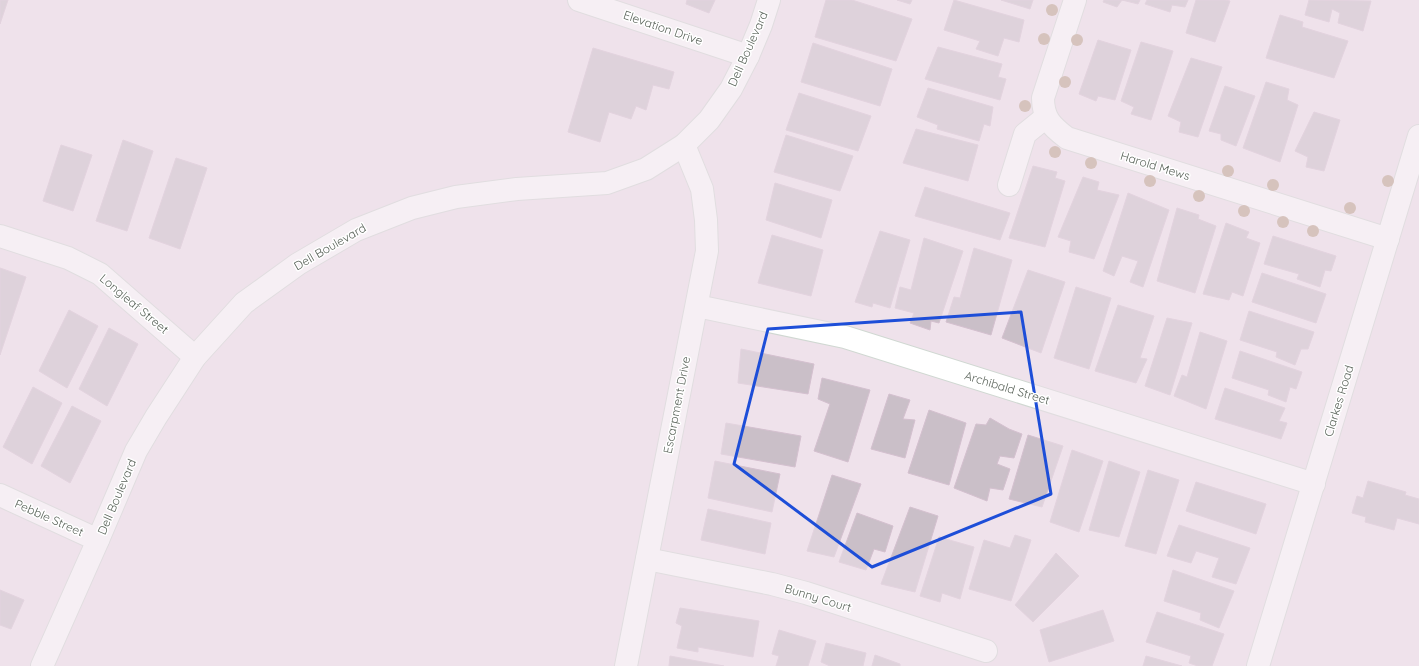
<svg xmlns="http://www.w3.org/2000/svg" width="1419" height="666" font-family="Quicksand,sans-serif">
<rect width="100%" height="100%" fill="#efe2eb"/>
<g fill="#cabfc8" stroke="#d4c0cf">
<path d="M0,0H8L0,24Z"/>
<path d="M687,0H715L709,13L686,4Z"/>
<path d="M826,0H852L912,19L896,61L815,37Z"/>
<path d="M897,0H912L910,4Z"/>
<path d="M954,0L1024,20L1019,42L1004,38L998,56L976,49L980,41L944,30Z"/>
<path d="M1001,0H1033L1030,9Z"/>
<path d="M1104,0H1140L1138,4L1122,0L1117,7L1103,2Z"/>
<path d="M1147,0H1188L1185,7L1172,5L1170,12L1145,4Z"/>
<path d="M1196,0H1225L1230,1L1215,42L1186,33Z"/>
<path d="M1309,0L1371,1L1363,31L1338,23L1340,13L1332,9L1329,22L1305,15Z"/>
<path d="M1280,15L1303,22L1302,27L1348,41L1334,78L1266,58Z"/>
<path d="M1098,40L1131,50L1115,100L1098,96L1096,101L1079,94Z"/>
<path d="M1141,42L1173,51L1151,120L1131,114L1134,107L1121,101Z"/>
<path d="M813,43L892,69L880,106L801,82Z"/>
<path d="M938,47L1002,64L998,77L1006,79L1000,100L925,79Z"/>
<path d="M593,48L674,72L669,89L653,85L646,110L636,106L631,119L609,112L600,142L568,132Z"/>
<path d="M1191,58L1222,67L1198,137L1179,132L1181,122L1168,116Z"/>
<path d="M1266,82L1289,89L1287,100L1298,105L1280,162L1243,148Z"/>
<path d="M1225,86L1255,96L1236,146L1221,140V134L1209,131Z"/>
<path d="M928,88L993,107L990,126L984,124L979,141L937,129L938,125L917,117Z"/>
<path d="M799,93L871,116L858,151L786,130Z"/>
<path d="M1314,112L1340,120L1324,171L1306,167L1308,157L1295,151Z"/>
<path d="M916,129L978,145L968,181L903,163Z"/>
<path d="M786,135L853,156L840,191L774,172Z"/>
<path d="M123,140L153,151L127,231L96,221Z"/>
<path d="M61,145L92,155L73,211L43,201Z"/>
<path d="M176,158L207,168L180,249L149,238Z"/>
<path d="M1033,166L1057,172L1055,178L1065,181L1045,247L1009,238Z"/>
<path d="M1083,177L1099,182L1097,190L1119,195L1094,259L1069,252L1071,241L1058,237Z"/>
<path d="M775,183L832,200L821,238L766,220Z"/>
<path d="M925,187L1010,213L1000,240L915,216Z"/>
<path d="M1128,193L1169,210L1143,287L1130,282L1138,261L1122,256L1114,276L1103,271Z"/>
<path d="M1177,208L1199,215L1198,219L1216,226L1195,293L1157,281Z"/>
<path d="M1226,223L1249,232L1246,238L1260,243L1243,296L1232,292L1229,300L1203,294Z"/>
<path d="M880,231L910,240L890,308L873,303L872,307L855,302Z"/>
<path d="M772,235L823,250L811,296L758,283Z"/>
<path d="M1273,236L1336,256L1331,271L1325,270L1320,287L1297,279L1299,274L1264,264Z"/>
<path d="M924,238L963,251L939,323L931,321L930,330L910,323L914,313L895,308L900,287L911,290Z"/>
<path d="M974,248L1012,260L991,335L946,322L954,297L960,298Z"/>
<path d="M0,268L26,277L0,355Z"/>
<path d="M1028,270L1065,282L1041,353L1002,338Z"/>
<path d="M1262,273L1326,294L1316,323L1252,302Z"/>
<path d="M1076,287L1111,298L1089,369L1054,358Z"/>
<path d="M1118,305L1154,316L1140,358L1147,359L1136,383L1095,371Z"/>
<path d="M69,310L98,326L67,388L39,371Z"/>
<path d="M1249,311L1314,332L1308,349H1301L1295,365L1276,357L1277,352L1240,340Z"/>
<path d="M1167,318L1192,323L1170,395L1145,386Z"/>
<path d="M109,328L138,344L107,406L79,389Z"/>
<path d="M1200,332L1227,341L1206,409L1174,396L1182,375L1187,377Z"/>
<path d="M741,349L814,364L808,394L738,383Z"/>
<path d="M1240,351L1302,372L1296,389L1290,387L1286,402L1268,395L1269,390L1232,378Z"/>
<path d="M822,378L870,390L848,462L814,451L830,404L818,399Z"/>
<path d="M33,387L62,403L32,464L3,447Z"/>
<path d="M1225,388L1285,408L1279,421L1287,423L1281,439L1215,419Z"/>
<path d="M889,394L910,400L903,419L915,420L905,458L871,449Z"/>
<path d="M72,406L101,421L70,483L41,466Z"/>
<path d="M929,410L966,423L949,485L908,473Z"/>
<path d="M990,418L1009,429L1022,434L1014,458L1000,456L997,464L1010,469L1003,490L990,488L987,501L954,488L976,424L986,425Z"/>
<path d="M726,423L801,436L795,467L721,454Z"/>
<path d="M1028,435L1063,446L1042,507L1009,499Z"/>
<path d="M1072,450L1103,461L1079,532L1050,522Z"/>
<path d="M715,461L780,474L772,512L708,498Z"/>
<path d="M1109,461L1140,472L1119,537L1089,530Z"/>
<path d="M1148,470L1179,480L1156,554L1125,546Z"/>
<path d="M832,475L861,484L834,557L807,551Z"/>
<path d="M1368,481L1406,492L1405,495L1419,499V524L1397,518L1394,530L1365,522L1366,517L1352,513L1357,496L1363,498Z"/>
<path d="M1196,482L1266,504L1256,534L1186,511Z"/>
<path d="M910,507L938,516L915,592L881,584Z"/>
<path d="M708,509L771,523L765,554L701,540Z"/>
<path d="M857,513L893,526L885,552L874,549L866,570L839,562Z"/>
<path d="M1179,525L1250,548L1236,584L1212,577L1219,558L1196,551L1191,563L1167,556Z"/>
<path d="M1015,535L1031,540L1011,601L969,589L984,540L1010,548Z"/>
<path d="M939,537L974,547L960,599L942,593L940,602L920,596Z"/>
<path d="M1056,553L1079,576L1033,622L1015,605Z"/>
<path d="M1173,570L1234,591L1219,628L1200,620L1201,613L1164,601Z"/>
<path d="M0,590L24,600L11,629L0,625Z"/>
<path d="M680,608L759,621L753,657L698,647V652L677,648L682,626L676,623Z"/>
<path d="M1103,610L1114,641L1049,662L1040,630Z"/>
<path d="M1157,612L1224,634L1212,666H1198L1189,663L1191,656L1146,642Z"/>
<path d="M779,630L816,641L808,666H776L779,656L772,654Z"/>
<path d="M826,643L866,653L863,666H830L821,662Z"/>
<path d="M875,655L900,664V666H872Z"/>
<path d="M670,656L724,666H669Z"/>
<path d="M1146,656L1182,666H1143Z"/>
</g>
<g fill="none" stroke-linecap="round" stroke-linejoin="round">
<defs>
<g id="minor">
<path d="M579,0L748,56"/>
<path d="M1075,0L1043,98C1043,118 1051,126 1067,138L1388,239"/>
<path d="M1009,185L1025,134L1046,117"/>
<path d="M0,236L68,258L100,274L195,357"/>
<path d="M697,306L845,337L1314,484"/>
<path d="M0,495L98,540"/>
<path d="M647,559L772,584L806,593L986,651"/>
<path d="M42,666L98,540L136,451L156,417L195,357L244,303L298,264L356,230L412,208L456,197L517,189L607,183L646,169L684,145L709,120L731,89L748,56L761,25L769,0"/>
<path d="M626,666L707,251L706,220L702,189L684,145"/>
<path d="M1258,666L1419,136"/>
</g>
</defs>
<use href="#minor" stroke="#d0d8d2" stroke-width="24"/>
<use href="#minor" stroke="#fff" stroke-width="22"/>
</g>
<g fill="#b99e85">
<circle cx="1052" cy="10" r="6"/>
<circle cx="1044" cy="39" r="6"/>
<circle cx="1077" cy="40" r="6"/>
<circle cx="1065" cy="82" r="6"/>
<circle cx="1025" cy="106" r="6"/>
<circle cx="1055" cy="152" r="6"/>
<circle cx="1091" cy="163" r="6"/>
<circle cx="1228" cy="171" r="6"/>
<circle cx="1150" cy="181" r="6"/>
<circle cx="1388" cy="181" r="6"/>
<circle cx="1273" cy="185" r="6"/>
<circle cx="1199" cy="196" r="6"/>
<circle cx="1350" cy="208" r="6"/>
<circle cx="1244" cy="211" r="6"/>
<circle cx="1283" cy="222" r="6"/>
<circle cx="1313" cy="231" r="6"/>
</g>
<path d="M0 0H1419V666H0ZM1021,312L1051,494L872,567L734,464L768,329Z" fill="#efe2eb" fill-opacity=".55" fill-rule="evenodd"/>
<path fill="none" stroke="#1d4ed8" stroke-width="3" stroke-linejoin="round" d="M1021,312L1051,494L872,567L734,464L768,329Z"/>
<g text-anchor="middle" stroke-width="3" stroke-linejoin="round" paint-order="stroke">
<g font-size="12" fill="#5b645b" stroke="#fff">
<text transform="translate(663 28) rotate(19)" y="4">Elevation Drive</text>
<text transform="translate(748 49) rotate(-66)" y="4">Dell Boulevard</text>
<text transform="translate(1155 166) rotate(17)" y="4">Harold Mews</text>
<text transform="translate(330 247) rotate(-30)" y="4">Dell Boulevard</text>
<text transform="translate(134 304) rotate(40)" y="4">Longleaf Street</text>
<text transform="translate(1007 388) rotate(17)" y="4">Archibald Street</text>
<text transform="translate(1339 401) rotate(-73)" y="4">Clarkes Road</text>
<text transform="translate(677 405) rotate(-79)" y="4">Escarpment Drive</text>
<text transform="translate(117 497) rotate(-67)" y="4">Dell Boulevard</text>
<text transform="translate(49 518) rotate(24)" y="4">Pebble Street</text>
<text transform="translate(818 598) rotate(17)" y="4">Bunny Court</text>
</g>
</g>
</svg>
